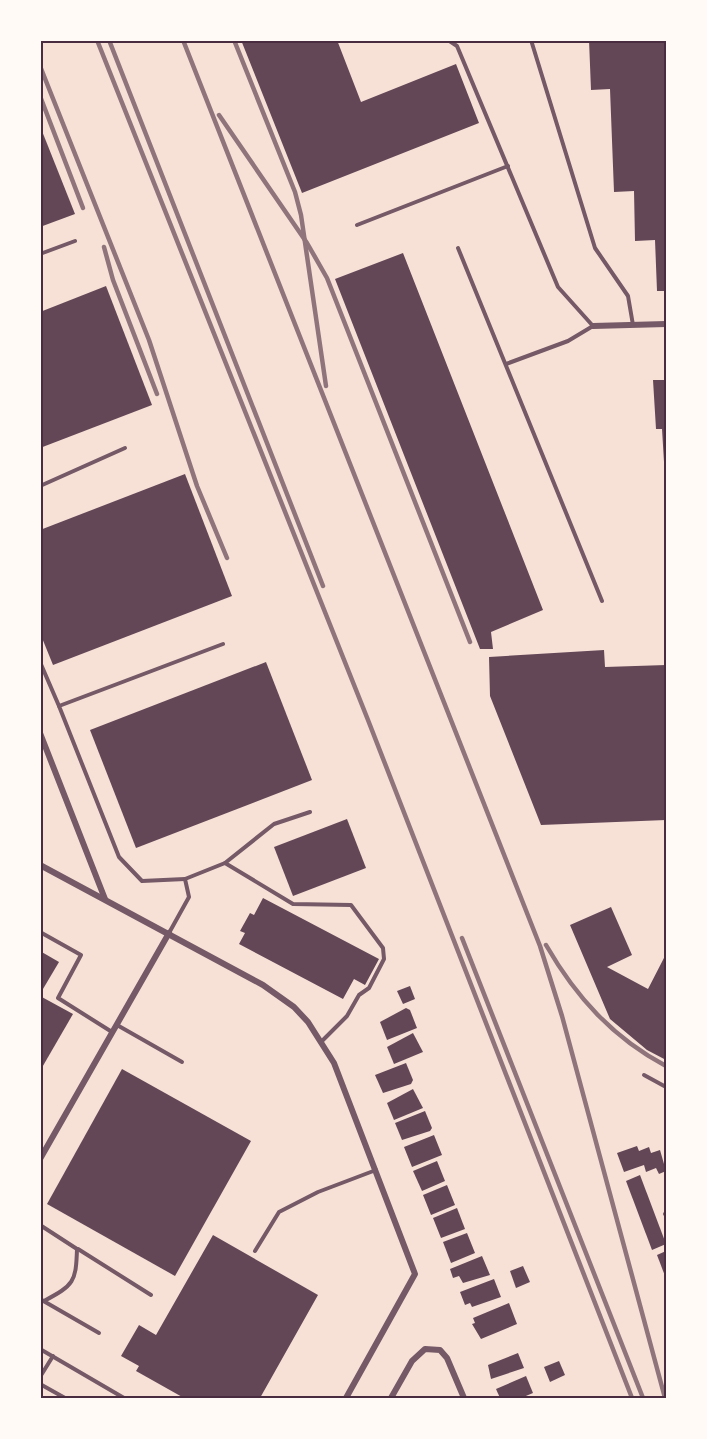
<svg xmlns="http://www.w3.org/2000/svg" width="707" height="1439" font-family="Ubuntu,sans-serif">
<rect width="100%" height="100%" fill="#f7e1d7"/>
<g fill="#644757">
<path d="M241,40H337L361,102L456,64L479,123L302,193Z"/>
<path d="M589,40H666V291H657L655,240L635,241L634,191L614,192L610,89L591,90Z"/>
<path d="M40,126L75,214L40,227Z"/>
<path d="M403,253L543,610L491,632L493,649H480L335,279Z"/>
<path d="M106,286L152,405L40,448V312Z"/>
<path d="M653,380H666V495L662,429H656Z"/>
<path d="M185,474L232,596L53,665L40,633V530Z"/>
<path d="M604,650L605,667L666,665V820L541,825L490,696L489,657Z"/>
<path d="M266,662L312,780L136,848L90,730Z"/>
<path d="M347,819L366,868L293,896L274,847Z"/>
<path d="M263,898L379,959L365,985L354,979L343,999L239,944L245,933L240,931L250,913L254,915Z"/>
<path d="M611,907L632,955L607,967L648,989L666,954V1060L647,1050L610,1019L570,925Z"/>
<path d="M40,951L59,962L40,994Z"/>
<path d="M410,986L415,999L403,1004L397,991Z"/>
<path d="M40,996L73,1014L40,1071Z"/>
<path d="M406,1008L410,1010L417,1028L387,1040L380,1022Z"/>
<path d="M413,1033L423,1052L394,1064L387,1047Z"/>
<path d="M406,1063L413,1080L411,1084L383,1093L375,1075Z"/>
<path d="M122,1069L251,1141L175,1276L47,1204Z"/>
<path d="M413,1089L423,1108L394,1120L387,1103Z"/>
<path d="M425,1111L432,1128L430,1131L402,1140L395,1123Z"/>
<path d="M434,1135L442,1155L412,1167L404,1147Z"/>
<path d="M637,1146L639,1151L649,1147L651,1153L660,1150L666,1171L659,1174L656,1168L646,1172L644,1165L624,1172L617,1153Z"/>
<path d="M437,1161L445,1181L422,1191L413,1171Z"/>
<path d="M640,1175L666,1244L652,1250L626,1181Z"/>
<path d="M447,1185L455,1205L431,1215L423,1195Z"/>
<path d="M457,1208L465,1229L441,1238L433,1218Z"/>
<path d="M467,1233L475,1253L451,1263L443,1242Z"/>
<path d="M213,1235L318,1295L260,1398H184L136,1371L139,1366L121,1356L139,1325L156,1335Z"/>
<path d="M666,1251V1275L665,1276L657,1255Z"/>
<path d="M482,1256L490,1275L463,1283L459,1276L453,1278L450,1269Z"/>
<path d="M523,1266L530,1282L516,1288L510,1271Z"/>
<path d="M494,1279L501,1297L472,1307L470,1303L465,1305L460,1292Z"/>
<path d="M509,1303L517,1324L481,1339L472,1324L475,1323L473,1318Z"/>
<path d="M518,1353L524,1368L491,1379L488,1365Z"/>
<path d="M559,1361L565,1375L550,1382L544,1367Z"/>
<path d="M526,1376L533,1393L521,1398H500L496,1389Z"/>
</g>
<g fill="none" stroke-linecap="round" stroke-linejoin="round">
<g stroke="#755966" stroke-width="4">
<path d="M448,40L457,46L558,287L593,326L568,341L506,364"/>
<path d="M531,40L595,248L628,296L633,325"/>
<path d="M357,225L508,166"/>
<path d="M458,248L602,601"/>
<path d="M40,254L75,241"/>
<path d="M40,486L125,448"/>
<path d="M40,662L59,706"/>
<path d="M225,863L274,824L310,812"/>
<path d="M185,879L142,881L119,857L59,706L223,644"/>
<path d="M40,932L81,955L58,998L112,1032"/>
<path d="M169,933L189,897L185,879L225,863L293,904L351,905L383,948L384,959L369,988L359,995L347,1016L322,1041"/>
<path d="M117,1025L182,1062"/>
<path d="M644,1075L666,1087"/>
<path d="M665,1214L666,1213"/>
<path d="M40,1225L77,1249C76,1282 74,1285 44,1301"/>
<path d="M78,1249L151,1295"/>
<path d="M255,1251L279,1212L318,1192L376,1170"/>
<path d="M40,1299L99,1333"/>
<path d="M40,1349L124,1398"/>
<path d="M40,1377L53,1356"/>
<path d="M40,1384L65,1398"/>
</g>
<g stroke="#755966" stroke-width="6">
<path d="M593,326L666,324"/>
<path d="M40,733L105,899"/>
<path d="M40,865L263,985L294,1007L308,1022L334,1063L415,1274L346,1398"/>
<path d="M40,1159L169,933"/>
<path d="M391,1398L412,1361L425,1349L440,1350L447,1358L464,1398"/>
</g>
<g stroke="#8f747c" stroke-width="4.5">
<path d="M97,40L368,720L632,1398"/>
<path d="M109,40L323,586"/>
<path d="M183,40L540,946L562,1016L665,1398"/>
<path d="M234,40L295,192L301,215L326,386"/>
<path d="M40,66L149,340L197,486L227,558"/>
<path d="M40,96L83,208"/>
<path d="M219,115L307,243L327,278L470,642"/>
<path d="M104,247L113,280L157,394"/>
<path d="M462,938L643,1398"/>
<path d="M546,945C576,997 613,1038 666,1066"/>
</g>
</g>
<rect width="707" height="1439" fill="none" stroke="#fffaf5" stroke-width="84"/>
<rect x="42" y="42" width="623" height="1355" fill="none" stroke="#4a2c40" stroke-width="2"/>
</svg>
